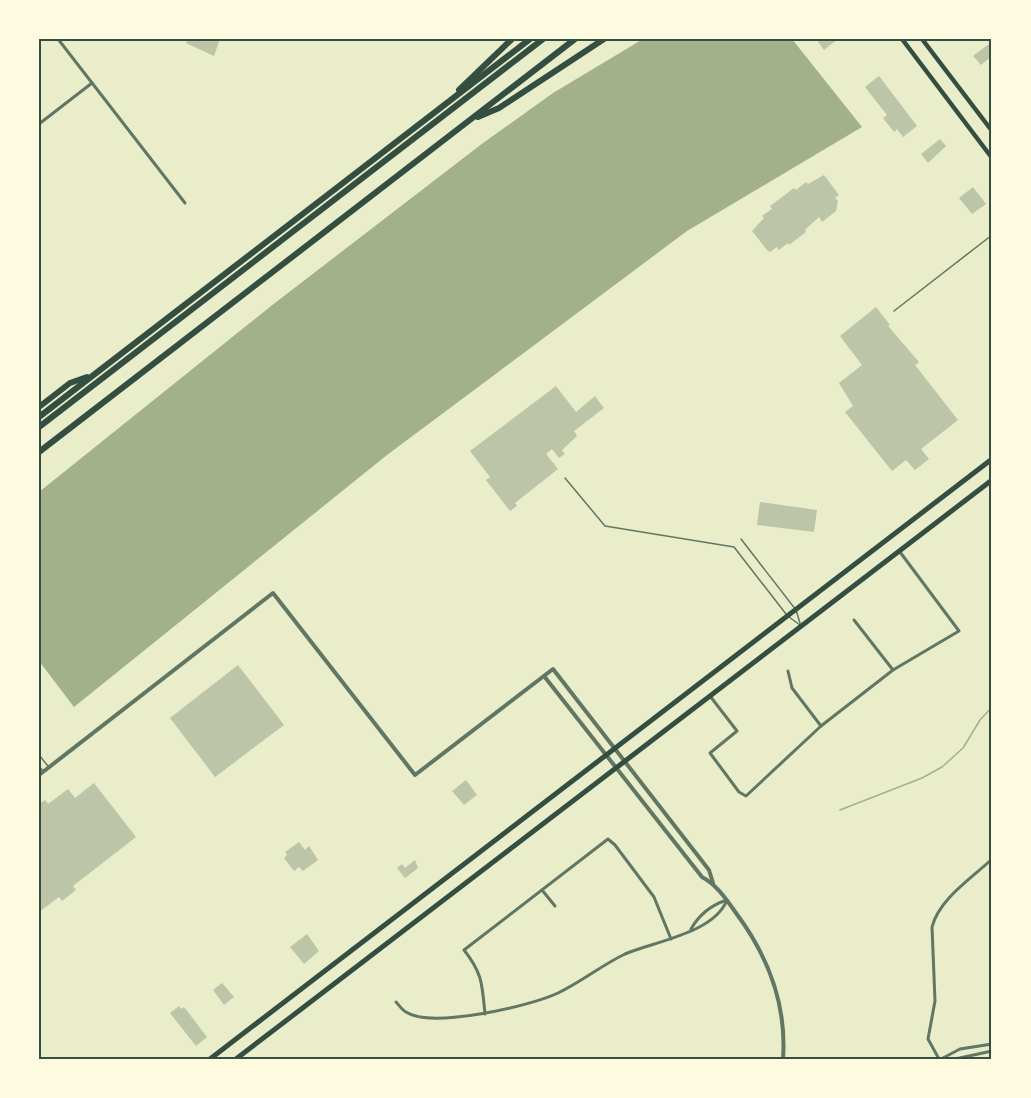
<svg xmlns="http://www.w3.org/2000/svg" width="1031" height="1098" font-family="'IBM Plex Serif',serif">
<rect width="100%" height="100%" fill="#e9edc9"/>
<path fill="#a3b18a" d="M643,39H792L862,127L687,231L387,455L74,707L39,661V492L271,306L483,143L553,93Z"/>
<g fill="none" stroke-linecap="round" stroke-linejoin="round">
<path stroke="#a3b18a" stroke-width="1.5" d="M840,810L922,778L942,767L963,748L980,720L992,707"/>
</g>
<g fill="#bcc5a7">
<path d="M188,39H220L214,56L186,43Z"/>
<path d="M816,39H838L824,50Z"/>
<path d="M989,44L992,56L981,65L973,56Z"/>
<path d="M879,76L917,126L903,137L897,129L894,132L883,118L887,115L865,87Z"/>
<path d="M940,139L946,146L928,163L921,154Z"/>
<path d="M824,175L839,195L835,198L838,201L836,211L822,222L819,217L805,230L806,232L789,245L788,243L779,250L777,247L770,252L767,250L752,231L764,218L762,216L772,209L770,206L794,188L796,190L806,182L808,184Z"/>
<path d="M973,187L986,204L972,214L959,198Z"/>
<path d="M876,307L890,325L888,326L919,362L915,365L958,420L921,449L929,459L915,470L906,460L892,471L845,412L853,406L839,383L862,365L840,336Z"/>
<path d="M556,386L576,412L595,396L604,408L574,431L577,436L562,450L565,454L559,458L552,449L546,454L558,469L515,503L517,506L510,511L486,480L490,477L470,451Z"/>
<path d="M760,502L817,510L814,532L757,525Z"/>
<path d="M238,665L284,725L215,777L170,718Z"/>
<path d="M466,780L477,795L464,805L452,791Z"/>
<path d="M94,783L136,837L73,886L76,890L62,901L59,897L39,912V804L45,800L48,804L68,789L75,798Z"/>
<path d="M299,842L305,850L309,846L318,860L303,871L299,867L294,871L284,858L287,855L285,852Z"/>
<path d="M415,860L418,868L405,878L397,868L402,864L405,868Z"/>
<path d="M307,934L319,951L304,964L290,947Z"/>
<path d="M222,983L234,997L224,1005L213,990Z"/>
<path d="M179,1006L181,1009L184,1007L207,1037L196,1046L170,1013Z"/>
</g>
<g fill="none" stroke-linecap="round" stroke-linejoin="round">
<g stroke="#617663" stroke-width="1.5">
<path d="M894,311L992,235"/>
<path d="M565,478L605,526L734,547L786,614"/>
<path d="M741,539L796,610L800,623"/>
<path d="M789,617L800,625"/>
<path d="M39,755L48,766"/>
<path d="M39,766L43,771"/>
</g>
<g stroke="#617663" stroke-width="3">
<path d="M58,39L185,203"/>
<path d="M39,124L92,83"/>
<path d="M854,620L893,670"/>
<path d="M788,671L792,688L821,726"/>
<path d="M710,696L737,731L710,753L739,792L746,796L821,726L893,670L959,631L900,552"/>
<path d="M542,890L555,906"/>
<path d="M691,929C699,915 711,905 727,900"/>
<path d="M396,1002C399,1005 402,1010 406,1012C431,1029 531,1006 558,993C581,982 602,965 625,954C656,941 714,933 727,900"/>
<path d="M485,1014C482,985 483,974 464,950L608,839L615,845L654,897L671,939"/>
<path d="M939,1059L928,1039L935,1001L932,927C939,899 972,878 992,859"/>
<path d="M941,1059L960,1049L992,1044"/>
<path d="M955,1059L992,1051"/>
</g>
<g stroke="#617663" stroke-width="4">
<path d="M544,676L702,877C717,885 726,899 736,913C768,956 787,1004 783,1059"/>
<path d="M39,775L273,593L415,775L553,669L709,870L713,883"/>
</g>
<g stroke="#344e41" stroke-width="4.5">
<path d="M902,39L992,158"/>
<path d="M922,39L992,131"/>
</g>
<g stroke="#344e41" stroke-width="5">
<path d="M210,1059L992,459"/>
<path d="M236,1059L992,480"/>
</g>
<g stroke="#344e41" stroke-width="6">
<path d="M459,90L512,39"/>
<path d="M478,117L499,108L604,39"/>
<path d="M39,407L70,383L87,377"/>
<path d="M39,417L530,39"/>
<path d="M39,427L543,39"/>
<path d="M39,452L575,39"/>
</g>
</g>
<rect width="1031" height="1098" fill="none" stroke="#fefae0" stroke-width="81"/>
<rect x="40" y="40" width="950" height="1018" fill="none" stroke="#344e41" stroke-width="2"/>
</svg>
